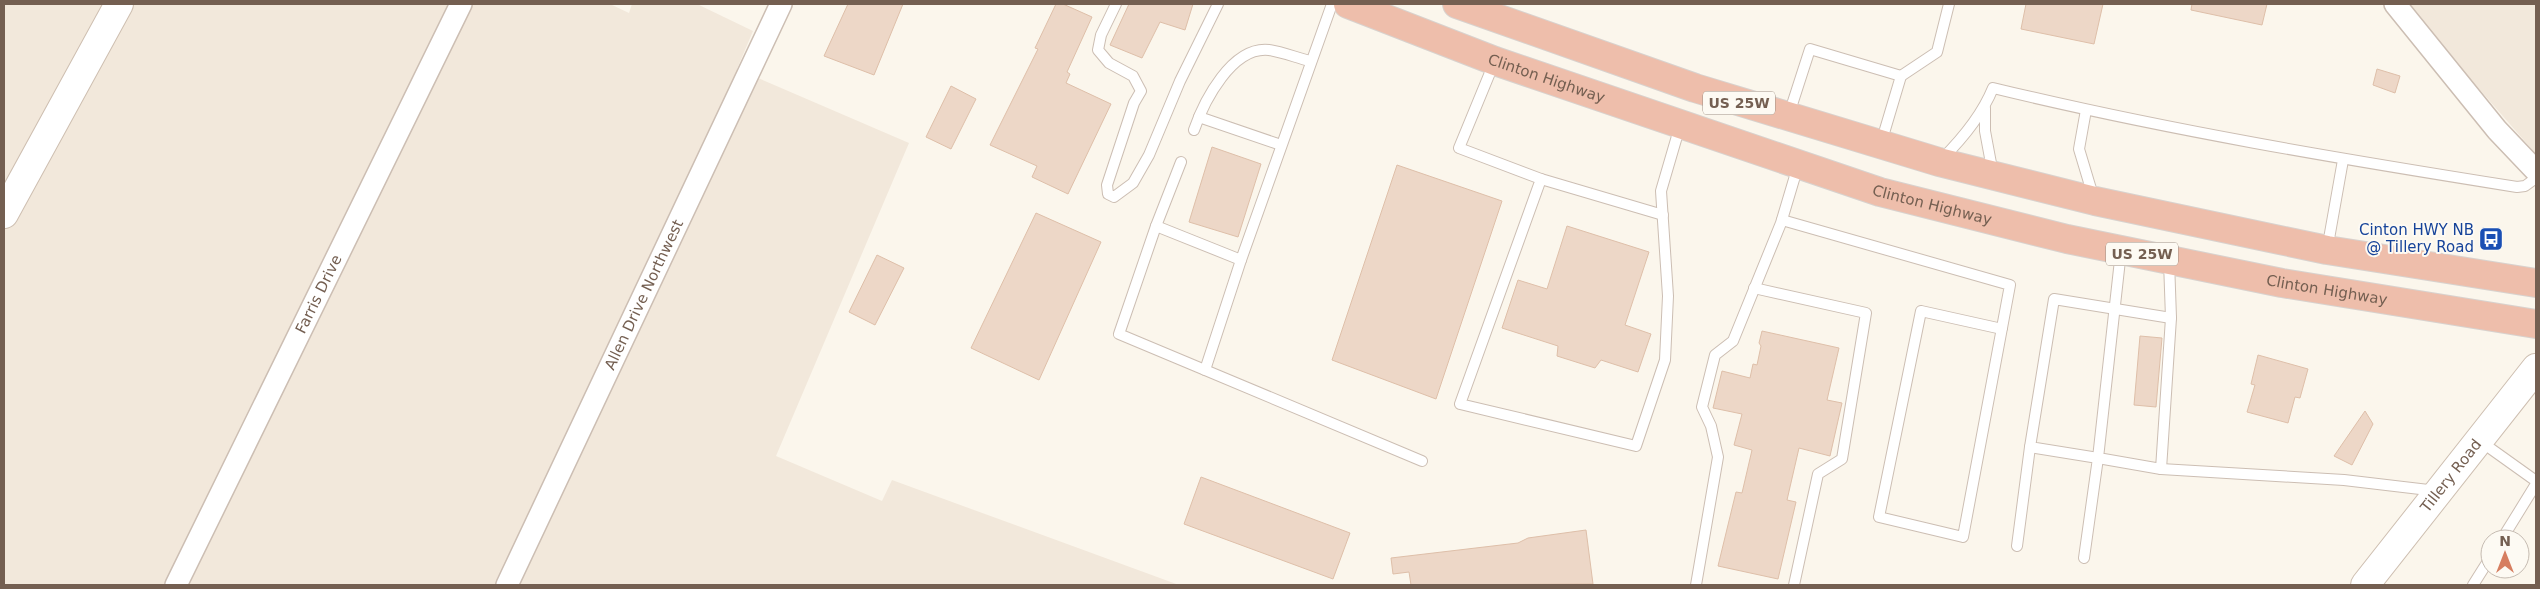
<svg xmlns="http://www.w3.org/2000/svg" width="2540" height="589" font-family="'DejaVu Sans',sans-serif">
<rect width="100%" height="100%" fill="#fbf6ec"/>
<g fill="#f2e8db">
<path d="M4,4H610L629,13L632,4H697L753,31L737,69L909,143L776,456L882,501L892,480L1179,585H4Z"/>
<path d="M2405,4H2536V154Z"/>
</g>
<g fill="#edd7c7" stroke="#debfa9">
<path d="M848,4H903L874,75L824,56Z"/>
<path d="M1056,4H1063L1092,17L1067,72L1070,74L1066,83L1111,104L1068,194L1032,177L1037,166L990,145L1038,49L1035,48Z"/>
<path d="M1129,4H1193L1185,30L1160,22L1142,58L1110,45Z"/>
<path d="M2026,4H2103L2094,44L2021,29Z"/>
<path d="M2192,4H2267L2262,25L2191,10Z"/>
<path d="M2377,69L2400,76L2395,93L2373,85Z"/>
<path d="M951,86L976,99L951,149L926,137Z"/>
<path d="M1212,147L1261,164L1238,237L1189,222Z"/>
<path d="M1397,165L1502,201L1436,399L1332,360Z"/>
<path d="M1036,213L1101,242L1039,380L971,348Z"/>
<path d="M1567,226L1649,252L1625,325L1651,334L1638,372L1601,360L1595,368L1557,356L1558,346L1502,328L1518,280L1547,289Z"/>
<path d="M877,255L904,268L875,325L849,312Z"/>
<path d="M1762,331L1839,348L1827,400L1842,403L1830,456L1799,448L1787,500L1796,502L1778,579L1718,566L1736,492L1742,493L1752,450L1734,445L1742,414L1713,408L1722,371L1750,378L1753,364L1757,365L1761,346L1759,343Z"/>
<path d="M2140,336L2162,338L2156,407L2134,405Z"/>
<path d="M2258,355L2308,369L2300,398L2295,397L2288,423L2247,412L2255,385L2251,384Z"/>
<path d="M2365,411L2373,424L2352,465L2334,456Z"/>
<path d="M1201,477L1350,533L1333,579L1184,524Z"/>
<path d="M1586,530L1593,584L1411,585L1409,572L1393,574L1391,558L1518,543L1528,538Z"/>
</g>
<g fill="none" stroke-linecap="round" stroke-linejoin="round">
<defs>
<g id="lane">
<path d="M1116,4L1101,35L1098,50L1109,63L1133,76L1141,91L1134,103L1107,185L1108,194L1114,197L1133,183L1149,155L1180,81L1218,4"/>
<path d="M1494,63L1459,148L1541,179L1460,404L1636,446L1665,360L1668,296L1661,191L1680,126"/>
<path d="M1901,76L1937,52L1949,4"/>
<path d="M1985,108V131L1993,174"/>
<path d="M2086,110L2079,149L2094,199"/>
<path d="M1789,114L1810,49L1901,76L1881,143"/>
<path d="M1199,117L1281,145"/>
<path d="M1194,130C1204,101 1232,46 1269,50C1283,52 1297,58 1310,61"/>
<path d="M1942,159C1963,138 1982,115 1993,88C2166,130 2341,159 2517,187L2525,186L2536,178"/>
<path d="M1181,162L1156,226L1119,334L1205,370L1241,260"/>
<path d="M1541,179L1663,215"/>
<path d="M1782,220L2010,285L1963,537L1879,517L1921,311L2002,329"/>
<path d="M1156,226L1241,260L1332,4"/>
<path d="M2327,250L2343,160"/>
<path d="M2121,251L2098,458L2161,469L2171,318L2169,261"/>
<path d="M1754,288L1866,313L1842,459L1818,474L1794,585"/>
<path d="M1205,370L1422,461"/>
<path d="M2480,441L2536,481"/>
<path d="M2161,469L2344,480L2437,491"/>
<path d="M2502,539L2536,484"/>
<path d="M2017,546L2030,447"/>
<path d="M2084,558L2098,458L2030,447L2054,299L2171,318"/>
<path d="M1696,585L1718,457L1711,426L1702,407L1715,355L1733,341L1781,223L1798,166"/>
<path d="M2473,585L2490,558"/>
</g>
<g id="street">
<path d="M2395,4L2497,130L2536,171"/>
<path id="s1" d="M176,585L461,4"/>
<path id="s2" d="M507,585L781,4"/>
</g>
<g id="secondary">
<path d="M4,214L119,4"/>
<path id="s3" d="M2365,585L2536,368"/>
</g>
<g id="highway">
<path id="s4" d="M1348,4L1495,61L1880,192L2067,239L2282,283L2536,324"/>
<path d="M1457,4L1695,88L1939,162L2095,201L2327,250L2536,283"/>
</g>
</defs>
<use href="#lane" stroke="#ccbeb3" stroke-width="12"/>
<use href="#street" stroke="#ccbeb3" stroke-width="24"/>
<use href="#secondary" stroke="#cebfb1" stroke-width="30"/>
<use href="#highway" stroke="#d8d2ce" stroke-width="30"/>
<use href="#lane" stroke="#fff" stroke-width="10"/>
<use href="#street" stroke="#fff" stroke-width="21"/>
<use href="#secondary" stroke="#fff" stroke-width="28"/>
<use href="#highway" stroke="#eebeab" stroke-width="28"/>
</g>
<defs>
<symbol id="bus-square" viewBox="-11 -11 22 22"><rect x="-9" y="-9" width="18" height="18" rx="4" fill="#1a4fb4" stroke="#fdfaf3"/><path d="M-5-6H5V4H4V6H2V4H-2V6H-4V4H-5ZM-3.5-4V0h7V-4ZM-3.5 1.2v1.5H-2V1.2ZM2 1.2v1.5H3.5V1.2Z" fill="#fff"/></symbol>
</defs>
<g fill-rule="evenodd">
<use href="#bus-square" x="2477" y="225" width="28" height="28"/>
</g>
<g text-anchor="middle" stroke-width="4" stroke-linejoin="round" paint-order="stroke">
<g fill="#fdfaf3" stroke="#9d8e82" stroke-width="1">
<rect x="1703" y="91.5" width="72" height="23" rx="4"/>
<rect x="2106" y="242.5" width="72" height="23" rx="4"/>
</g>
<g font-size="14" font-weight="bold" fill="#745f51">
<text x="1739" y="108">US 25W</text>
<text x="2142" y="259">US 25W</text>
</g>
<g font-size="15" fill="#745f51" stroke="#fdfaf3">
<text dy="5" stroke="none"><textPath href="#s4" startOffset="212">Clinton Highway</textPath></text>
<text dy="5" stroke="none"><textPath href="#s4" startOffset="618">Clinton Highway</textPath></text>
<text dy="5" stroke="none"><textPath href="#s4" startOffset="1022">Clinton Highway</textPath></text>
<text dy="5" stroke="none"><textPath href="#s1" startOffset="324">Farris Drive</textPath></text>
<text dy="5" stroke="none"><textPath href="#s2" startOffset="321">Allen Drive Northwest</textPath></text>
<text dy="5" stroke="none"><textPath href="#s3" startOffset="139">Tillery Road</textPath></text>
</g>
<g font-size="15" fill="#164399" stroke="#fdfaf3" text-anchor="end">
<text x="2474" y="235">Cinton HWY NB<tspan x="2474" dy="17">@ Tillery Road</tspan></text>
</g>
</g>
<rect width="2540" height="589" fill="none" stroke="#745f51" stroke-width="10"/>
<g transform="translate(2505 554)"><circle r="24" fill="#fdfaf3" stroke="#c6bcb2"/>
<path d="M0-4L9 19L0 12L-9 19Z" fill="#d67e60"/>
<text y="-8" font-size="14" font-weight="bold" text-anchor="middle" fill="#745f51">N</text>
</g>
</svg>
